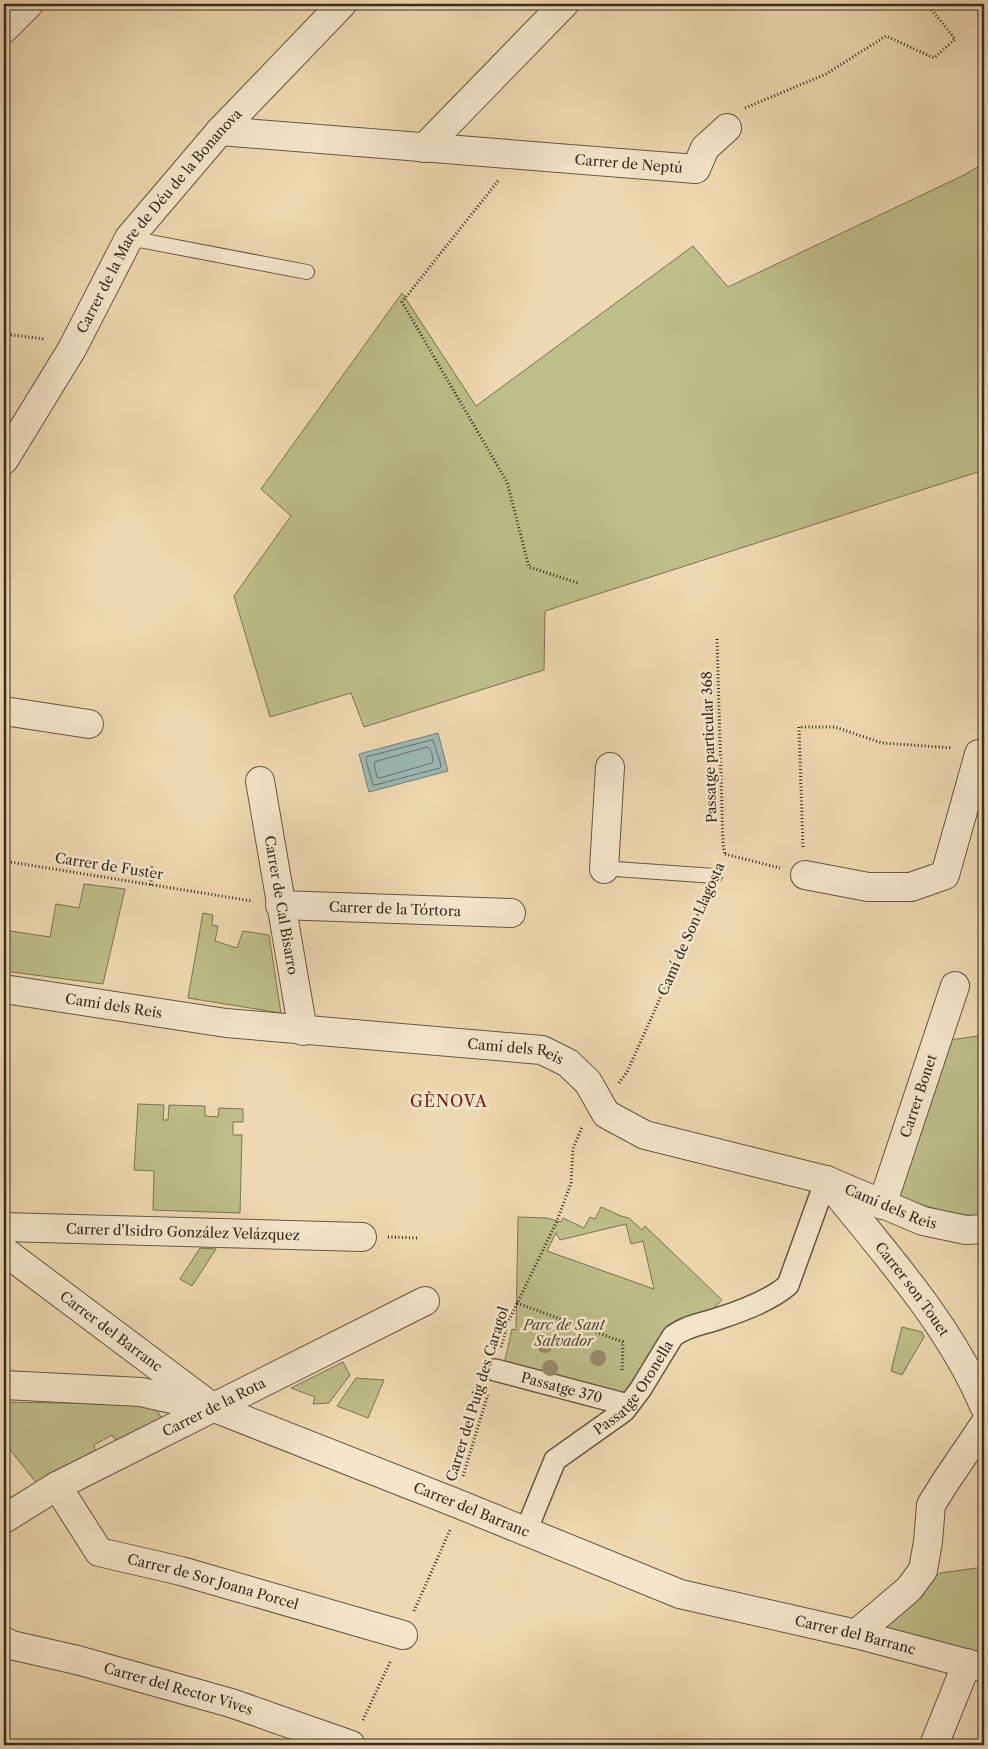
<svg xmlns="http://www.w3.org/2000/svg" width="988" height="1749" font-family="'Libre Caslon Text',serif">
<rect width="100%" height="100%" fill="#edd9b1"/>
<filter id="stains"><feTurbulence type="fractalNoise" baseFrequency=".004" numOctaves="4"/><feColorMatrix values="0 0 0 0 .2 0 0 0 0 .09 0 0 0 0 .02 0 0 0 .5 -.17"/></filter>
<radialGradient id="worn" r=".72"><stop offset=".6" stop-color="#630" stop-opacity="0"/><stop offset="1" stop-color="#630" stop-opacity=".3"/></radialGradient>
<g fill="#bdbe88" stroke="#7a7656" fill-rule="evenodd">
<path d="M984,163V470L545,611L544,670L364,727L351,693L270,717L234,596L291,516L261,489L402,293L476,406L693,246L728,287L964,175Z"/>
<path d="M84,884L125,889L103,984L4,971V930L50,937L56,904L79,908Z"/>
<path d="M203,913L213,915L212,925L218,926L215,941L237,948L243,931L269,935L281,1013L188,998Z"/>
<path d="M984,1035V1216C954,1217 922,1205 894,1195L943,1041Z"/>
<path d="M138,1104L164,1105L163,1120H168L169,1105L205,1106V1116L218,1117L219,1108L243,1109V1122H233V1135H242L240,1213L153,1210L154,1171L134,1170Z"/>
<path d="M601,1207L621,1216L629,1218L642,1230L645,1226L722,1300L714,1308L694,1323L639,1386L620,1397L504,1364L512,1329L516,1330L518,1217L547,1218L561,1222L563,1218L584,1228L590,1217L595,1219ZM626,1224L631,1244L643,1241L654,1289L547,1251L556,1233L560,1240Z"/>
<path d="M200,1248L216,1249L192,1286L180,1279Z"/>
<path d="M902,1327L922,1332L924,1337L902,1375L891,1371Z"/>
<path d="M343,1362L350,1375L329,1403L313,1404L315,1397L291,1388Z"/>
<path d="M356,1378L384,1380L368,1418L337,1406Z"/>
<path d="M4,1402L153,1405L163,1420L118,1444L112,1435L94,1445L96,1456L38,1485L4,1442Z"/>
<path d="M984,1567V1657L877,1629L940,1573Z"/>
</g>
<path fill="#9cb8b5" stroke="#73817b" d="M438,733L448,771L369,792L359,754Z"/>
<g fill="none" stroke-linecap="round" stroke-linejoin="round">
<g stroke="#69736c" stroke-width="1">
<path d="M433,740L441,765L440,768L375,785H373L366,760L367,757Z"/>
<path d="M428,747C432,750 434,760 432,763L380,778L377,777L374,764L375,762Z"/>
</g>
<defs>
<g id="service">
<path d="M129,238L307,272"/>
<path d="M601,868L715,876"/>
</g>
<g id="pedestrian">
<path id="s1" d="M495,1370L628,1405"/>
<path id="s2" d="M526,1531L555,1460L624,1411L640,1390L673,1336C686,1326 702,1324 717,1319C739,1312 771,1300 788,1285L826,1180"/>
</g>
<g id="minor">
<path d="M4,29L29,4"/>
<path id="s3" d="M220,131L696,169L705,148L727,128"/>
<path d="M424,148L564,4"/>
<path id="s4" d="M4,460L72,349L129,238L220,131L342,4"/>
<path d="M4,711L89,724"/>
<path id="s5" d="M260,781L303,1031"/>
<path d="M604,869L610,767"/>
<path d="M805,875L868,887H911L945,875L979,754L984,753"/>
<path id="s6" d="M280,905L511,913"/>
<path id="s7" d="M826,1180C882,1250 949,1323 984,1406"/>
<path id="s8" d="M882,1205L955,986"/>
<path id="s9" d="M4,1227L362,1237"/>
<path id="s10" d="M4,1251L212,1407L456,1503L680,1594L856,1634L984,1668"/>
<path d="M4,1385L141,1392L203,1406"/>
<path id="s11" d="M57,1486L99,1552L181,1571L403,1635"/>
<path id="s12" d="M4,1519L57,1486L425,1301"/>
<path d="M856,1634L909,1589L923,1570L928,1542L931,1505L944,1484L984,1425"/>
<path d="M934,1745L967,1663"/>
</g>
<g id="tertiary">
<path id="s13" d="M4,989L226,1023L542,1050L568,1063L588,1082L606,1114L645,1135L826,1180L923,1221L966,1230L984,1229"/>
<path id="s14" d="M4,1641L11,1645L77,1660L231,1703L351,1745"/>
</g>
</defs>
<use href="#service" stroke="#645946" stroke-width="16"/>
<use href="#pedestrian" stroke="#645946" stroke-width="24"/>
<use href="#minor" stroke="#645946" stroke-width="30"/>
<use href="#tertiary" stroke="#645946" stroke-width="30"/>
<g stroke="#362e23" stroke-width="3" stroke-dasharray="1 2.5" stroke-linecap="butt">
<path d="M745,108L826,74L886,36L934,58L955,39L927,4"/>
<path d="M498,181L402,302L507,482L529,567L578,583"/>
<path d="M4,334L45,339"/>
<path d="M717,639L723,844L725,854"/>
<path d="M803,847L799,727H835L882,743L952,748"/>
<path d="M725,854L780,868"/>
<path d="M4,861L252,901"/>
<path d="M151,885L152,864"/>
<path d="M619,1083L627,1072L706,896"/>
<path d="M388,1237L419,1238"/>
<path d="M517,1303L623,1342L622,1371"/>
<path d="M501,1347L509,1320L557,1221L571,1183L573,1149L582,1127"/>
<path d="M463,1476L488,1394"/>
<path d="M414,1611L450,1530"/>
<path d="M363,1720L391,1660"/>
</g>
<use href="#service" stroke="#f3e6cc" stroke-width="14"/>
<use href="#pedestrian" stroke="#f3e6cc" stroke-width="21"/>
<use href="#minor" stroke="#f3e6cc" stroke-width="28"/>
<use href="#tertiary" stroke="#f3e6cc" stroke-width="28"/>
</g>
<g fill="#978b6e">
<circle cx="545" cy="1345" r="8"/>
<circle cx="598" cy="1358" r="8"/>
<circle cx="550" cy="1368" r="8"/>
</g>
<g text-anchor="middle" stroke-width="5" stroke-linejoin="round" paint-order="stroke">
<g font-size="14" fill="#362e23" stroke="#f3e6cc">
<text dy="5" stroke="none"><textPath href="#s3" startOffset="410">Carrer de Neptú</textPath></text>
<text dy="5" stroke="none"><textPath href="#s4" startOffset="286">Carrer de la Mare de Déu de la Bonanova</textPath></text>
<text transform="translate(709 747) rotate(-92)" y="5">Passatge particular 368</text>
<text transform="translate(109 866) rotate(9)" y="5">Carrer de Fuster</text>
<text dy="5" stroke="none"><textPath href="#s5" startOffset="126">Carrer de Cal Bisarro</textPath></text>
<text dy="5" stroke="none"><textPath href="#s6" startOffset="115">Carrer de la Tórtora</textPath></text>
<text transform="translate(691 929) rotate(-66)" y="5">Camí de Son Llagosta</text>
<text dy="5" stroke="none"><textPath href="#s13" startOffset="111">Camí dels Reis</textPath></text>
<text dy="5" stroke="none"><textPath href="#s13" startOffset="516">Camí dels Reis</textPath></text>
<text dy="5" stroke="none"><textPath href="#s8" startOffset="115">Carrer Bonet</textPath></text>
<text dy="5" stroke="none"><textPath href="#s13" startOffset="936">Camí dels Reis</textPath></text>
<text dy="5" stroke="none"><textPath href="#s9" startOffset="179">Carrer d'Isidro González Velázquez</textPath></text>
<text dy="5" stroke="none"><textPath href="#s7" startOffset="139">Carrer son Touet</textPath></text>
<text dy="5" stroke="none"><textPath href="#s10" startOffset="134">Carrer del Barranc</textPath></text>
<text dy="5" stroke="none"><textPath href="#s2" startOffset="185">Passatge Oronella</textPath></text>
<text dy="5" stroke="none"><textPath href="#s1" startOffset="69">Passatge 370</textPath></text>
<text transform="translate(477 1394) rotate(-73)" y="5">Carrer del Puig des Caragol</text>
<text dy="5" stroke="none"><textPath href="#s12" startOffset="238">Carrer de la Rota</textPath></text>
<text dy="5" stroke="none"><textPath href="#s10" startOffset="539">Carrer del Barranc</textPath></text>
<text dy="5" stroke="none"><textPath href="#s11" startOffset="196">Carrer de Sor Joana Porcel</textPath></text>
<text dy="5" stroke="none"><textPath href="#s10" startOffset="944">Carrer del Barranc</textPath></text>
<text dy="5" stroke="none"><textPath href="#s14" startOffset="181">Carrer del Rector Vives</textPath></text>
</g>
<g font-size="14" font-style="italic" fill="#514b37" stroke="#f3e6cc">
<text x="564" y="1330">Parc de Sant<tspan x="564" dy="16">Salvador</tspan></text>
</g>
<g font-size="16" letter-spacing="1" fill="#7a1f14" stroke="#f3e6cc">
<text x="449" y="1107">GÈNOVA</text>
</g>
</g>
<rect width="988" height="1749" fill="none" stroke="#edd9b1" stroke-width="20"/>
<rect x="5" y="5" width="978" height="1739" fill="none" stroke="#362e23" stroke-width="2.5"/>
<rect x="10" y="10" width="968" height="1729" fill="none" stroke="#362e23"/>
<rect width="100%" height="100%" filter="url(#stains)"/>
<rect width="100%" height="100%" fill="url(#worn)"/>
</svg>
